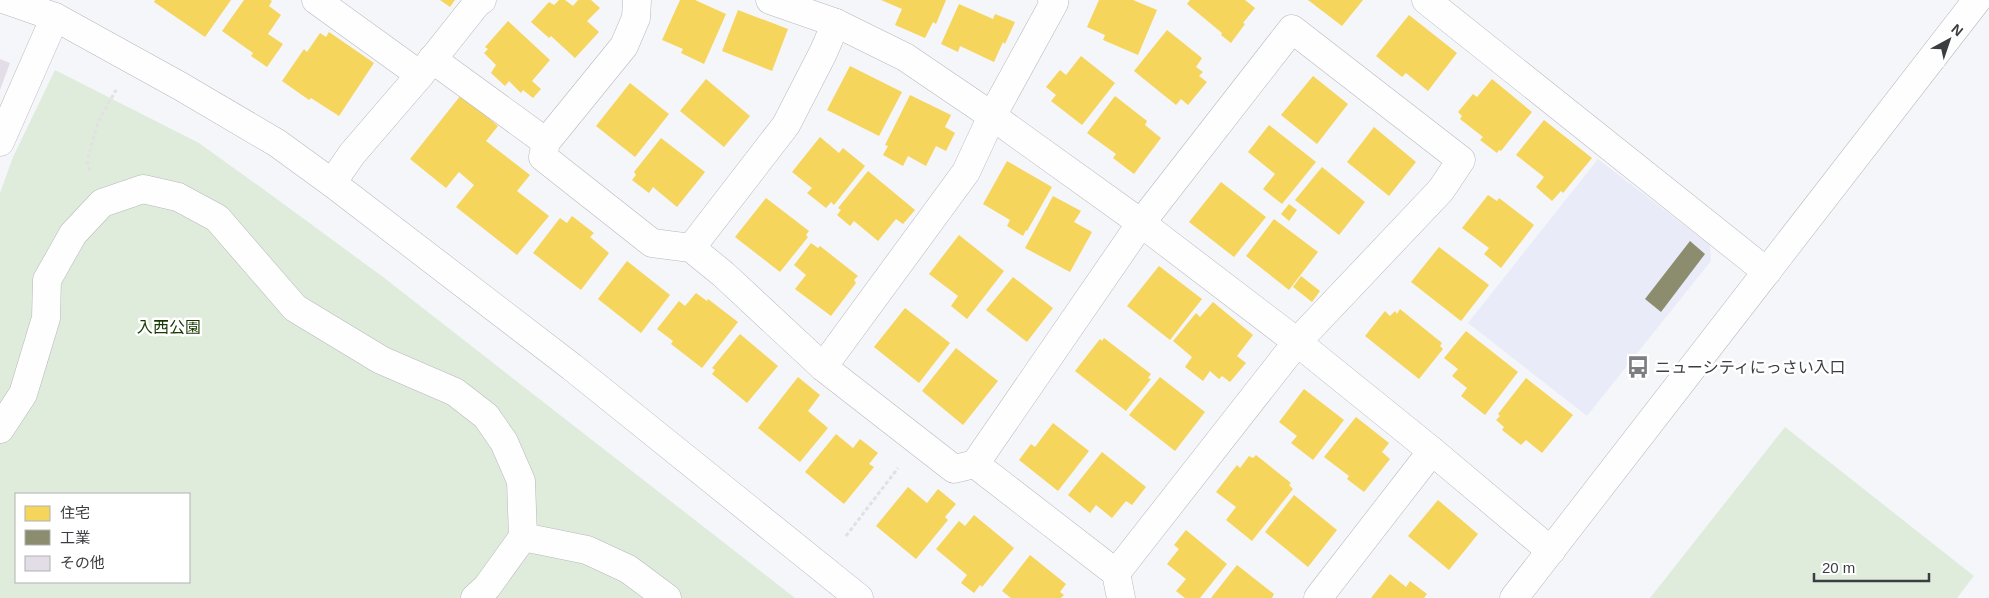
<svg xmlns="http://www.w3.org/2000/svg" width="1989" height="598" font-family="Helvetica,'Noto Sans JP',sans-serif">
<rect width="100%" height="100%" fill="#f5f6fa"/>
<path fill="#e9ecf8" d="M1598,159L1710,245L1711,261L1587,416L1468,323Z"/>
<g fill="#dfecdb" fill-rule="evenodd">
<path d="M55,70L199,143L270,194L383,277L795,598H0V193L13,157ZM16,494H189V582H16Z"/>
<path d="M1785,427L1974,576L1957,598H1650Z"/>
</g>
<g fill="#f6d55c">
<path d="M155,0H231L205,37L154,2Z"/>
<path d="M244,0H270L272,1L269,6L281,15L268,34L283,44L267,67L251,56L253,53L222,31Z"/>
<path d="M440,0H455L450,7Z"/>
<path d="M559,0H565L573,6L578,0H591L600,8L587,21L599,32L575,58L551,36L549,38L531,22L549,2L554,5Z"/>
<path d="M680,0H695L726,14L704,64L681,53L683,49L662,40Z"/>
<path d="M881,0H946L936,24L933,22L925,38L895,25L902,9Z"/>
<path d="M1099,0H1133L1157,10L1138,55L1103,40L1105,35L1087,27Z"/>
<path d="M1190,0H1245L1255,8L1243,23L1245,24L1231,43L1221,35L1222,33L1187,4Z"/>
<path d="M1308,0H1363L1342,26Z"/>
<path d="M959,4L993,19L995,14L1015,22L1005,44L1003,42L994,62L960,46L958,52L941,44Z"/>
<path d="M738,10L788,29L772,71L722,51Z"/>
<path d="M1409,15L1457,53L1428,91L1406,73L1402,77L1376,56Z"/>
<path d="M508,21L550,60L532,81L541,89L533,98L523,90L521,93L509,81L505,86L491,73L496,65L484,53L488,49L485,47Z"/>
<path d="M1167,30L1202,58L1196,67L1203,72L1199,76L1207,82L1188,105L1181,99L1176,105L1134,71Z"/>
<path d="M329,32L374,63L339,116L311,98L309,100L282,81L304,49L307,52L320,33L326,37Z"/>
<path d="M1081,56L1115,83L1082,125L1051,101L1056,95L1046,87L1060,70L1066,75Z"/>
<path d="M850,66L902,92L879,136L827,110Z"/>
<path d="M1313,76L1348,104L1317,144L1281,115Z"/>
<path d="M706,79L750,116L724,147L680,111Z"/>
<path d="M1492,79L1532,112L1501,151L1499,150L1497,153L1480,140L1483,137L1460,119L1462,116L1458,112L1473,94L1477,97Z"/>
<path d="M630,83L669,114L635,157L596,126Z"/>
<path d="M461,95L498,126L486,141L530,175L517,191L549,216L517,255L456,207L474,185L459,172L446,188L410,159Z"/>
<path d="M910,95L951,115L945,127L955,133L946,151L936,146L926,166L908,156L903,166L883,155L888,146L885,145Z"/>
<path d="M1115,96L1147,121L1145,125L1161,138L1134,174L1113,158L1116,154L1087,133Z"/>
<path d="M1544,120L1592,158L1563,193L1561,191L1552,201L1536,187L1544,177L1516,155Z"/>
<path d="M1269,125L1316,162L1282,204L1263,189L1275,174L1248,152Z"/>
<path d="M1374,127L1416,162L1389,196L1347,162Z"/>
<path d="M820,137L839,153L843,148L865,166L834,205L831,202L826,208L807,193L812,188L792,172Z"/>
<path d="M661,138L705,172L677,207L653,187L649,193L632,180L636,175L634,172Z"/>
<path d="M1007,161L1052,187L1027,231L1026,230L1023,236L1007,226L1010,220L983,204Z"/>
<path d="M1322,167L1365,202L1339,235L1295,200Z"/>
<path d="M868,171L915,210L903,224L896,219L878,241L854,221L850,226L837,215L841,210L838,208Z"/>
<path d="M1221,182L1266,217L1234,257L1189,222Z"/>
<path d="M1488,195L1497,201L1499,198L1534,225L1501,268L1484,254L1489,248L1462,228Z"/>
<path d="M1053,196L1081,211L1074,222L1092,232L1070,272L1025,248Z"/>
<path d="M766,198L809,231L806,235L808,237L780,272L735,237Z"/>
<path d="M1289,204L1297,210L1289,221L1281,214Z"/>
<path d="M572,216L594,233L590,237L609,253L581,290L533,253L560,218L567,223Z"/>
<path d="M1274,219L1318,252L1289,290L1246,256Z"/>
<path d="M959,235L1004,271L967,319L951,306L958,296L929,274Z"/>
<path d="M811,243L818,248L820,246L858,276L854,280L856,283L831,316L795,289L806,275L794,265Z"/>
<path d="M1439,247L1489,285L1461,321L1411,282Z"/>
<path d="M627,261L670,295L641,333L598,299Z"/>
<path d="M1159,266L1202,299L1170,340L1127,306Z"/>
<path d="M1301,276L1320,291L1312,302L1293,287Z"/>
<path d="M1013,277L1053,308L1027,342L986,310Z"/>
<path d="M696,293L707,301L708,299L738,322L702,368L671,344L673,341L657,329L679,301L685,306Z"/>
<path d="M1213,302L1253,335L1237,356L1246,363L1230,382L1222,376L1219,379L1210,371L1203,381L1185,367L1192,357L1173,341L1196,313L1200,317Z"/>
<path d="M905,308L950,343L919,383L874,347Z"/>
<path d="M1400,309L1442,343L1440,346L1443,349L1419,379L1365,336L1385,311L1390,316L1395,311L1397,314Z"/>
<path d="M1466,331L1518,372L1485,415L1461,396L1467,388L1452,376L1458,369L1444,358Z"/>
<path d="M740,334L778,366L747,403L712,374L715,370L712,368Z"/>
<path d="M1104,338L1151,374L1148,378L1151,379L1126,411L1075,371L1100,339L1102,341Z"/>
<path d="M956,348L998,381L963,425L922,391Z"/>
<path d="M798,377L820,395L808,411L828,428L800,462L758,428Z"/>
<path d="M1160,377L1205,412L1175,451L1129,415Z"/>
<path d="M1526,378L1573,415L1542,453L1526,440L1521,445L1502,430L1504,427L1496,420L1500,416L1498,414Z"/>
<path d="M1304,389L1344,420L1313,460L1291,443L1297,436L1279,422Z"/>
<path d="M1356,417L1389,443L1382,452L1390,459L1364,492L1347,479L1349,476L1324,457Z"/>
<path d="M1053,423L1089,451L1058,491L1019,460L1031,444L1035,447Z"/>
<path d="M836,434L853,448L860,439L878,453L869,464L874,467L844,504L805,472Z"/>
<path d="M1102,452L1146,487L1132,505L1126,501L1112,518L1096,505L1090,513L1068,495Z"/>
<path d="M1256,455L1291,483L1289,485L1293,489L1252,541L1226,520L1236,507L1216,492L1237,465L1240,468L1249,456L1253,458Z"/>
<path d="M908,487L927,503L938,489L956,504L945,517L948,520L916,559L876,526Z"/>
<path d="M1294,495L1337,530L1308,567L1265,532Z"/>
<path d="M1438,500L1478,534L1449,570L1408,536Z"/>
<path d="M974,515L1014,548L982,587L980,585L974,593L961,583L967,575L936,549L959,521L965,526Z"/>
<path d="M1186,530L1227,564L1200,598H1185L1176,591L1186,579L1167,564L1179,549L1174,545Z"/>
<path d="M1030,555L1066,584L1060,592L1064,595L1061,598H1011L1002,591Z"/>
<path d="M1237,565L1274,594L1272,598H1211Z"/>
<path d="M1390,574L1406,587L1410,581L1427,594L1424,598H1371Z"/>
</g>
<path fill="#8c8c6e" d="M1690,241L1705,254L1661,312L1645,299Z"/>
<path fill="#e2dde7" d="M0,59L10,63L0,90Z"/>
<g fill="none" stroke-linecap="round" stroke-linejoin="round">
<defs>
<g id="pedestrian">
<path d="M0,429L23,394L46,318L47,280L73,234L102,203L143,189L178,197L217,218L295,308L381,360L455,392L486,416L504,442L521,481L523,537L487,587L475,598"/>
<path d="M523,537L587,550L628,569L667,598"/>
</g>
<g id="minor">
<path d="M316,0L420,75"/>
<path d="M637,0L636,18L624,46L546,142L543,157L652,243L691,248L723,274L823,367L954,469L975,464L1141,223L1292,29L1461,160L1441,190L1297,342L1116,573"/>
<path d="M770,0L836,23L905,57L992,116L1141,223L1297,342L1432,451L1551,551"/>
<path d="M1426,0L1767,272"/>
<path d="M432,59L546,142"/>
<path d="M0,142L55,17"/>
<path d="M332,183L352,154L420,75L478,2L482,0"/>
<path d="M691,248L786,125L823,53L836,23"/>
<path d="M823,367L966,172L992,116L1054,3L1052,0"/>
<path d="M975,464L1116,573L1121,598"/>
<path d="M1318,598L1432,451"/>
</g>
<g id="tertiary">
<path d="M6,0L55,17L180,86L277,143L332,183L572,367L859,598"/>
<path d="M1514,598L1977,0"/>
</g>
</defs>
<use href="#pedestrian" stroke="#b7b8bc" stroke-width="29"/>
<use href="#minor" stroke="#b7b8bc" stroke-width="29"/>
<use href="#tertiary" stroke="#b7b8bc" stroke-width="29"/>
<g stroke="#e1e1e2" stroke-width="3" stroke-dasharray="4 2.5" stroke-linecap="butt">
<path d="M90,171L87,161L98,122L116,90"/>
<path d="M846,536L898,468"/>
</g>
<use href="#pedestrian" stroke="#fefefe" stroke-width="28"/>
<use href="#minor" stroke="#fefefe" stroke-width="28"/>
<use href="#tertiary" stroke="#fefefe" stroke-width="28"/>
</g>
<defs>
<symbol id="bus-bare" viewBox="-9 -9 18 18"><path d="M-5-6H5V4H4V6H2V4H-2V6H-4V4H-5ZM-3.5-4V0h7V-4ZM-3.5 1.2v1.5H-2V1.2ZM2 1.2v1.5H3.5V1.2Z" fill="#7d7e82" stroke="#fff" stroke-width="2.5" paint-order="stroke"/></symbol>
</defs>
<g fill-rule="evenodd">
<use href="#bus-bare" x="1622" y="351" width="32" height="32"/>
</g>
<g text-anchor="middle" stroke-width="5" stroke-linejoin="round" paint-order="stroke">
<g font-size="16" fill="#173900" stroke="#fff">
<text x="169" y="333">入西公園</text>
</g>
<g font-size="16" fill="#3c3d41" stroke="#fff" text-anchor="start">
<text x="1655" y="373">ニューシティにっさい入口</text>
</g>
</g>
<rect x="15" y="493" width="175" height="90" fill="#ffffff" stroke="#b1b1b3"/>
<rect x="25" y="506" width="25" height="15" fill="#f6d55c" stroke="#b1b1b3"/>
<text x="60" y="518" font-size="15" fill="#3c3d41">住宅</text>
<rect x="25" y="530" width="25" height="15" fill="#8c8c6e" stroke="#b1b1b3"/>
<text x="60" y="543" font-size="15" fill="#3c3d41">工業</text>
<rect x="25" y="556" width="25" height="15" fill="#e2dde7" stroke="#b1b1b3"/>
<text x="60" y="568" font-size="15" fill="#3c3d41">その他</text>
<g transform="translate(1949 40) rotate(40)" stroke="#ffffff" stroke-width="4" paint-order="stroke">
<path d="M0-4L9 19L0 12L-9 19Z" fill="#3c3d41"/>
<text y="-8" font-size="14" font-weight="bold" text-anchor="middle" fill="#3c3d41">N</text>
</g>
<path d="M1814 573v8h115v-8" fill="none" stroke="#3c3d41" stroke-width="2.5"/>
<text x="1822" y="573" font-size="15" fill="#3c3d41" stroke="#ffffff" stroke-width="4" paint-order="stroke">20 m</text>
</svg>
